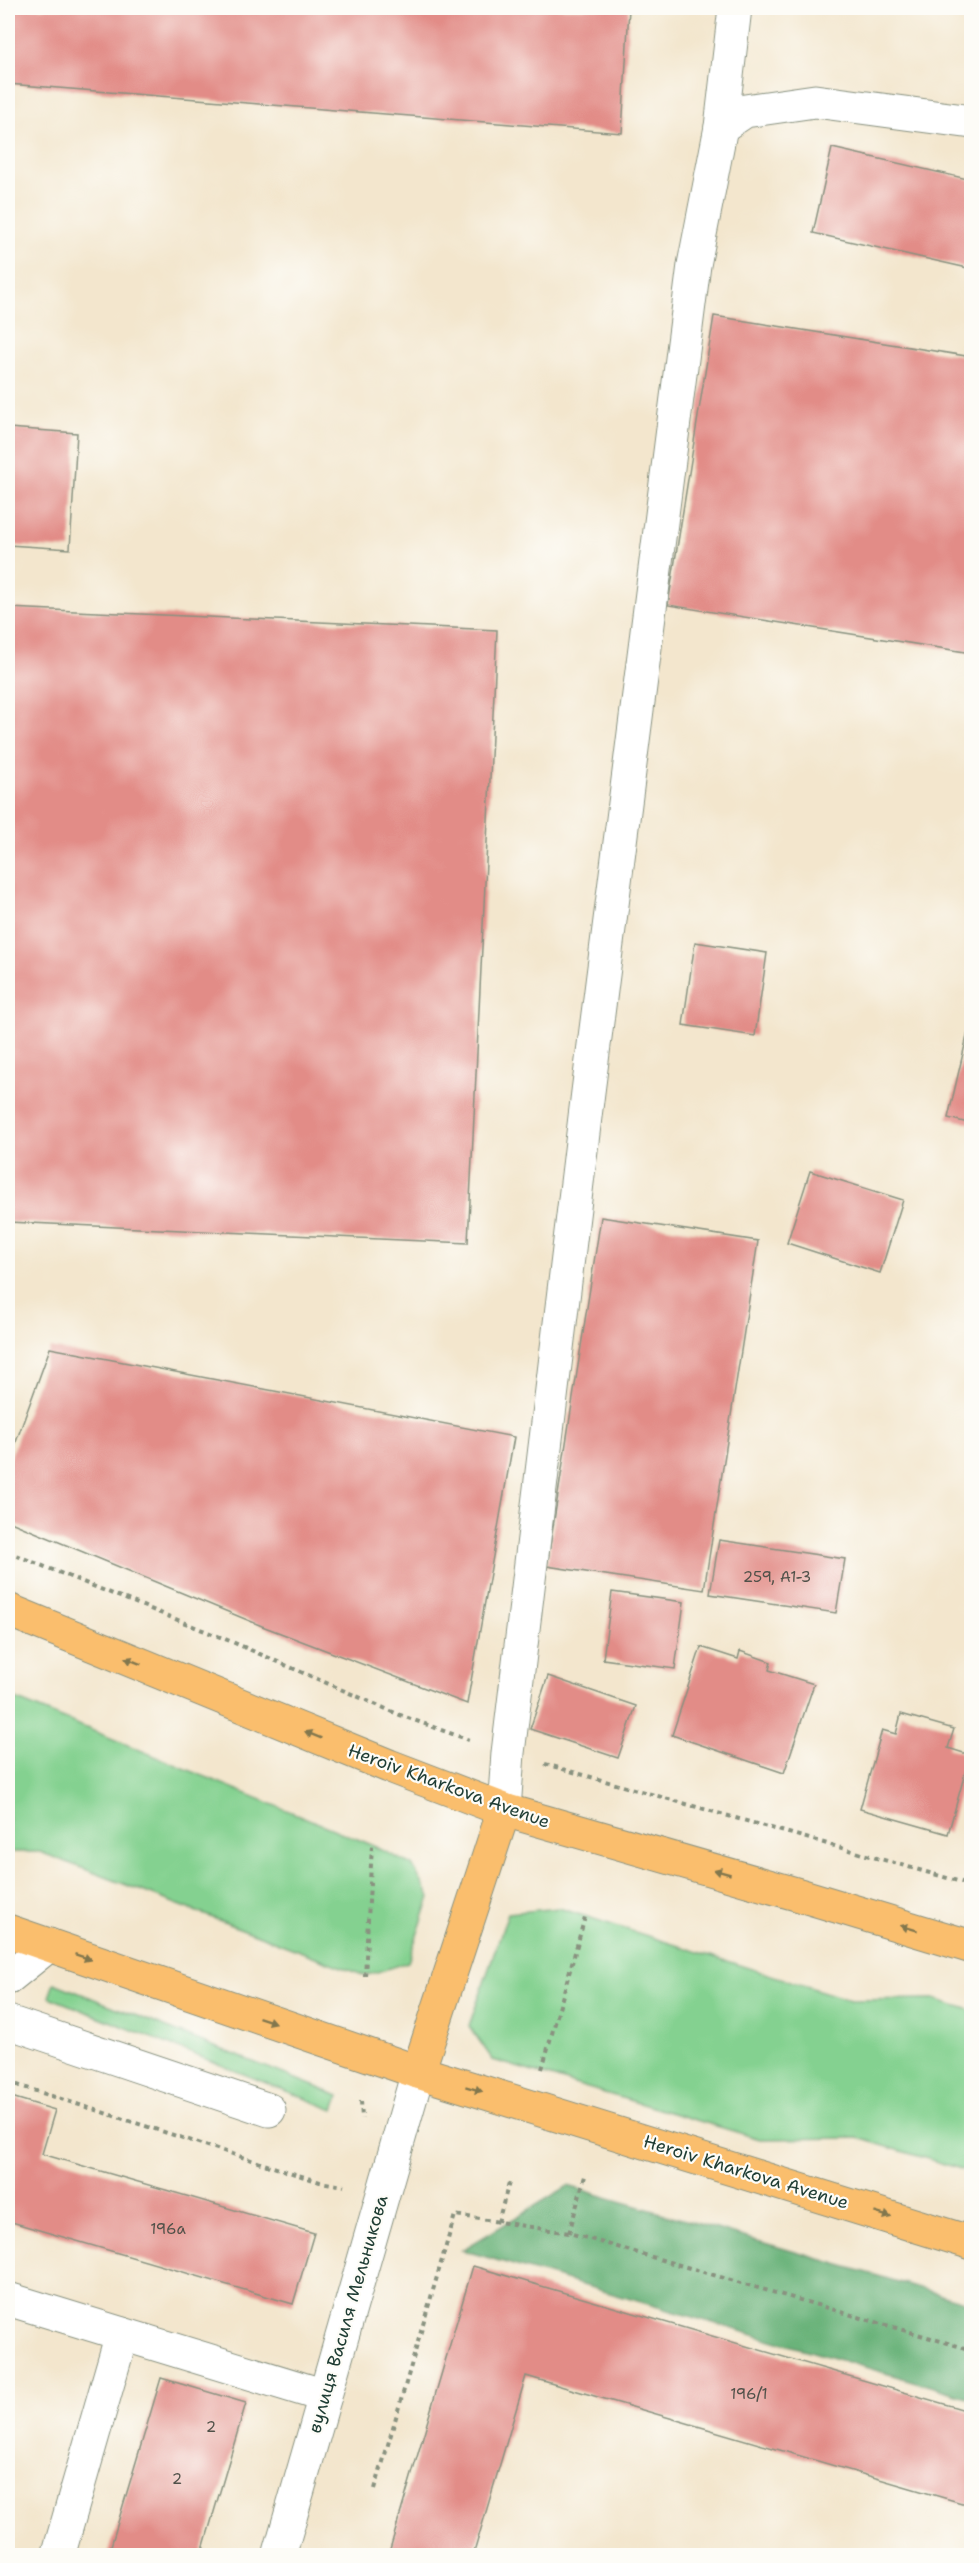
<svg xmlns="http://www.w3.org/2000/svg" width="979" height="2563" font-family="'Shantell Sans',sans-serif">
<rect width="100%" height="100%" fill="#fdfcf7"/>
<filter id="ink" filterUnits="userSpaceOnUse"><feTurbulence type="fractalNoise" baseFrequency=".0167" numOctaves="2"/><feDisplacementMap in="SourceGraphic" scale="12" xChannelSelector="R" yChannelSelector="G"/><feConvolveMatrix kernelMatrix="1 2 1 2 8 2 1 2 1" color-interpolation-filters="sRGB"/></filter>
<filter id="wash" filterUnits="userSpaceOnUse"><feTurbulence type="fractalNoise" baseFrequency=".008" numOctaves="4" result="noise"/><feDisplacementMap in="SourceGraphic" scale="24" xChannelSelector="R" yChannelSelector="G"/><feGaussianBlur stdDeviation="1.35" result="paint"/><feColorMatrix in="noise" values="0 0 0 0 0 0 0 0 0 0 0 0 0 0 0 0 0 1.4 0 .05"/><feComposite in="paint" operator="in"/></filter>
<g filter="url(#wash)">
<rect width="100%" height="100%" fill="#f3e6cd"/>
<g fill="#84d190" stroke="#528762" stroke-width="1.5">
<path d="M8,1696L372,1845L412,1865L430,1897L408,1962L365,1976L40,1852H8Z"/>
<path d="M559,1908L850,2000L934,1999L971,2010V2172L858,2138L760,2139L493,2060L469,2026L508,1913Z"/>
<path d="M54,1983L339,2096L334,2110L49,1997Z"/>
</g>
<path fill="#6bb37a" stroke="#457857" stroke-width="1.5" d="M568,2186L971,2303V2398L462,2250Z"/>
<g id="blocks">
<g fill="#e28c87">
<path d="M8,8H629L622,133L8,84Z"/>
<path d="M832,148L972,180V269L813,233Z"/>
<path d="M714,316L972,357V653L668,605Z"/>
<path d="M8,428L77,433L70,549L8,545Z"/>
<path d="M8,608L497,630L468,1243L8,1222Z"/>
<path d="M695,942L767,953L755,1036L683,1025Z"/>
<path d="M971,1019L972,1020V1124L948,1118Z"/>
<path d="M810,1171L903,1200L880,1273L787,1243Z"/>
<path d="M601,1217L758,1241L704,1590L547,1566Z"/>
<path d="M50,1348L514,1437L467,1704L262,1626L8,1521V1464Z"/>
<path d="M719,1540L845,1559L836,1613L710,1594Z"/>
<path d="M612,1592L684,1602L675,1669L603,1659Z"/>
<path d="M701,1647L738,1659L740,1651L771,1662L769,1670L814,1684L784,1773L672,1735Z"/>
<path d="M548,1676L636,1706L618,1758L530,1729Z"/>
<path d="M901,1714L954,1729L948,1748L970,1755L948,1834L860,1809L882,1730L896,1734Z"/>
<path d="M8,2096L55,2110L42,2154L314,2233L293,2304L8,2221Z"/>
<path d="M473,2266L972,2412V2506L526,2376L473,2556H388Z"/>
<path d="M161,2378L246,2403L201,2556H108Z"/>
</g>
</g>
</g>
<g filter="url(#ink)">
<use href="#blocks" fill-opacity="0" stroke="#899280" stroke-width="1.5"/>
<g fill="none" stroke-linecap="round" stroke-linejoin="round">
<defs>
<g id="minor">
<path d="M721,127L745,111L815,101L972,122"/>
<path d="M504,1810L508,1753L588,1092L694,265L721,127L735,8"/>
<path d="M8,1978L49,1945"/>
<path d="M8,2022L269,2110"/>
<path d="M8,2299L325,2396"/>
<path d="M58,2556L122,2334"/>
<path d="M279,2556L418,2072"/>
</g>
<g id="major">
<path d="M8,1610L389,1766L504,1810L803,1896L972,1947"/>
<path d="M8,1931L418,2072L972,2243"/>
<path d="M418,2072L504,1810"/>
</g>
</defs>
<use href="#minor" stroke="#899280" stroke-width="35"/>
<use href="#major" stroke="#899280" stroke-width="35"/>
<g stroke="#899280" stroke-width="4" stroke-dasharray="4.5 4.5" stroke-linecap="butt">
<path d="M8,1552L230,1641L400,1715L469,1740"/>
<path d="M545,1764L972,1885"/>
<path d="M365,1976L372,1845"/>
<path d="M542,2069L585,1917"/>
<path d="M8,2082L320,2182L344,2186"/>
<path d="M361,2101L362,2119"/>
<path d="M498,2222L510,2179"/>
<path d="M569,2233L585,2176"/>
<path d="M375,2489L455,2215L569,2233L972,2350"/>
</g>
<use href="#minor" stroke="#fff" stroke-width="33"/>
<use href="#major" stroke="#fabe6d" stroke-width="33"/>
</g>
<defs><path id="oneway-solid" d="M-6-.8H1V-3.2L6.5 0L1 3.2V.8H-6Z" transform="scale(1.5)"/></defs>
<g fill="#82774e">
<use href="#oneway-solid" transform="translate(133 1661) rotate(-158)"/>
<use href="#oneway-solid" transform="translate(313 1735) rotate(-158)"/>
<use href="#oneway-solid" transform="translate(722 1872) rotate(-164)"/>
<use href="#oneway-solid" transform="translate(909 1928) rotate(-163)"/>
<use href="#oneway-solid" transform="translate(83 1957) rotate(19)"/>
<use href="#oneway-solid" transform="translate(267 2020) rotate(19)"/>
<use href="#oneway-solid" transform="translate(474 2089) rotate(17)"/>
<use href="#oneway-solid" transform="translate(883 2215) rotate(17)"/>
</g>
</g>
<g text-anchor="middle" stroke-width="4.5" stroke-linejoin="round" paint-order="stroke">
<g font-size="15" fill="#505149">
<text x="777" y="1582">259, А1-3</text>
<text x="168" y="2234">196а</text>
<text x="749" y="2399">196/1</text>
<text x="211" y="2432">2</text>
<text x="177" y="2484">2</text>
</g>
<g font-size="18" fill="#1f3d34" stroke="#fdfcf7">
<text transform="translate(449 1786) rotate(20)" y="6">Heroiv Kharkova Avenue</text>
<text transform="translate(746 2172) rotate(17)" y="6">Heroiv Kharkova Avenue</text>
<text transform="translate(348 2314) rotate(-74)" y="6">вулиця Василя Мельникова</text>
</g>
</g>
<rect width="979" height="2563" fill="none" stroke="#fdfcf7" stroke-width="30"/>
</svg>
